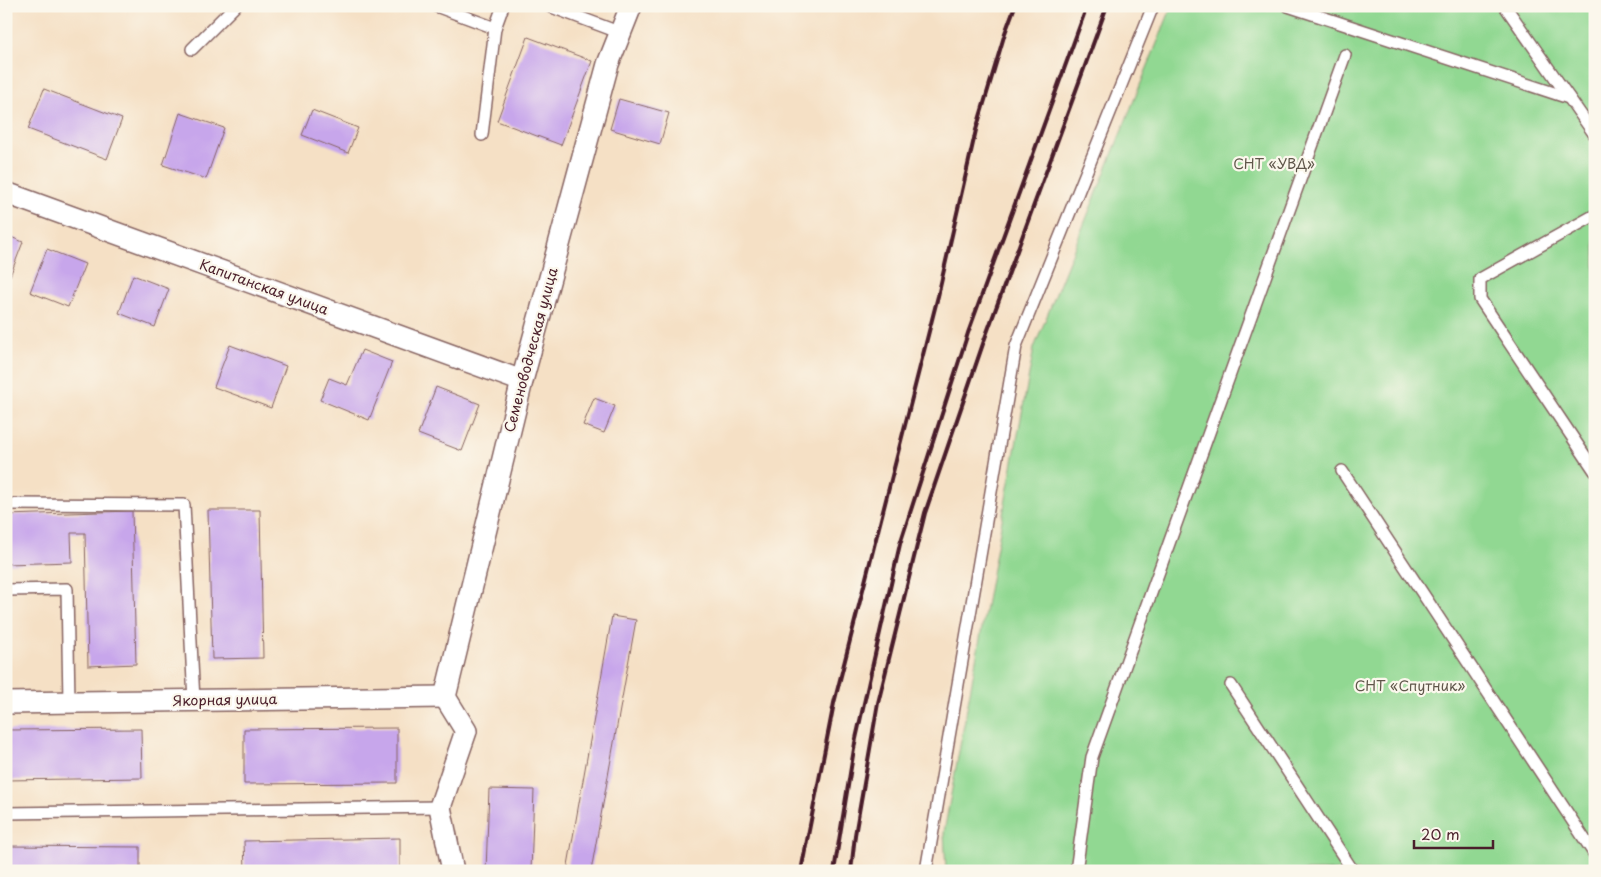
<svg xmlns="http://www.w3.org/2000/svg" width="1601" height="877" font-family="'Playpen Sans',sans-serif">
<rect width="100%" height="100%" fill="#fbf7ec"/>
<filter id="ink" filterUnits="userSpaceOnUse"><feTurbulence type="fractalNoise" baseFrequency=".02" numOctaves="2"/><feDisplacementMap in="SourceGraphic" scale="10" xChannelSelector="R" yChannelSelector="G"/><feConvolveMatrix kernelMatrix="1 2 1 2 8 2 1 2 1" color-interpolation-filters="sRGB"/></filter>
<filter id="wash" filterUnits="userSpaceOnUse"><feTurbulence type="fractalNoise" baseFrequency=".0096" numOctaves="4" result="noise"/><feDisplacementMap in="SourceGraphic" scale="20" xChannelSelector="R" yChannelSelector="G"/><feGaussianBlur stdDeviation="1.12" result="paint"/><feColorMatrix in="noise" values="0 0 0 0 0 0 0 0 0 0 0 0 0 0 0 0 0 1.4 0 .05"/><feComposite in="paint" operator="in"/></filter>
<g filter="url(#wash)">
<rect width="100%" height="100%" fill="#f5e0c5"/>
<path fill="#91d892" stroke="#6e7c5e" d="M1172,6H1595V871H946L944,832L1034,348Z"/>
<g id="blocks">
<g fill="#c7a6eb">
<path d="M528,37L592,61L561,145L497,121Z"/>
<path d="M44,89L122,119L107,159L28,129Z"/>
<path d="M619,99L669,113L660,144L610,129Z"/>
<path d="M312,110L358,128L348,153L302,135Z"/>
<path d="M180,113L224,128L206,179L163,165Z"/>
<path d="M6,235L23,242L10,276L6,275Z"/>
<path d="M47,249L85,264L68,307L30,292Z"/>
<path d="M133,275L169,289L155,327L119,313Z"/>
<path d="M230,345L286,366L271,408L214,387Z"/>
<path d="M362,350L392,362L369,420L320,400L329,378L347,385Z"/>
<path d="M436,387L480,404L462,451L418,434Z"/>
<path d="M594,398L615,406L604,433L583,425Z"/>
<path d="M208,510H260L263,658L212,659Z"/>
<path d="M132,511L136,664L88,666L85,533H71L72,562L6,564V515Z"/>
<path d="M612,616L636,620L591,871H567Z"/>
<path d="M397,728V783L244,784V729Z"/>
<path d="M141,729L142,778L6,780V730Z"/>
<path d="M489,789L534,790L531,871H486Z"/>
<path d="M400,838V871H245L244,841Z"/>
<path d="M6,846L140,847V871H6Z"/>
</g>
</g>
</g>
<g filter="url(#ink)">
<use href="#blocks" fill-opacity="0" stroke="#866361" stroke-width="1"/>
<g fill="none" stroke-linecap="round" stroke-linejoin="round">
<defs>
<g id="service">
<path d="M436,6L495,28"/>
<path d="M549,6L621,33"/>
<path d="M1288,6L1569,98"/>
<path d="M1505,6L1595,135"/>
<path d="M192,49L235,6"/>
<path d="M482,135L495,28L503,6"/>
<path d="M1595,215L1480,279V299L1595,471"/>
<path d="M1342,471L1595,855"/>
<path d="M6,504L184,505L194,701"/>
<path d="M6,590L67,589L69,702"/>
<path d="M1231,685L1353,871"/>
<path d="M6,813L440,807"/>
<path d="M926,871L1016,346L1153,6"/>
<path d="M1076,871L1092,757L1345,55"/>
</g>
<g id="minor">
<path d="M6,193L522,381"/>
<path d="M445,697L522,381L608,64L631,6"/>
<path d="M445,697L466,731L440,807L453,871"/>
<path d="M6,703L445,697"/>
</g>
</defs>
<use href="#service" stroke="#866361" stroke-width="14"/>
<use href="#minor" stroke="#866361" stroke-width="24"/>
<use href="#service" stroke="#fff" stroke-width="11"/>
<use href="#minor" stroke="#fff" stroke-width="21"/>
<g stroke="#4a1f2b" stroke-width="4">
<path d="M801,871L834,703L938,296L976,130L1005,33L1015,6"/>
<path d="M834,871L855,743L900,544L968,333L1087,6"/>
<path d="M851,871L855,835L878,703L925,513L985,338L1107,6"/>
</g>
</g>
</g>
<g text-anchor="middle" stroke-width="4.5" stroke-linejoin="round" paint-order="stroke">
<g font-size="14" fill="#5f564a" stroke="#fbf7ec">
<text x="1274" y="169">СНТ «УВД»</text>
<text x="1410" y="691">СНТ «Спутник»</text>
</g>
<g font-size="14" fill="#4a1f2b" stroke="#fbf7ec">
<text transform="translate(264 287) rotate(20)" y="5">Капитанская улица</text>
<text transform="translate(531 350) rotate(-75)" y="5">Семеноводческая улица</text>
<text transform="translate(225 700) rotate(-1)" y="5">Якорная улица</text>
</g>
</g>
<rect width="1601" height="877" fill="none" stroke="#fbf7ec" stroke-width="25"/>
<path d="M1414 840v8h79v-8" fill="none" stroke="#4a1f2b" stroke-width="2.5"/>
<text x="1421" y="840" font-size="15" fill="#4a1f2b" stroke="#fbf7ec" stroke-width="4" paint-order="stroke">20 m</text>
</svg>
